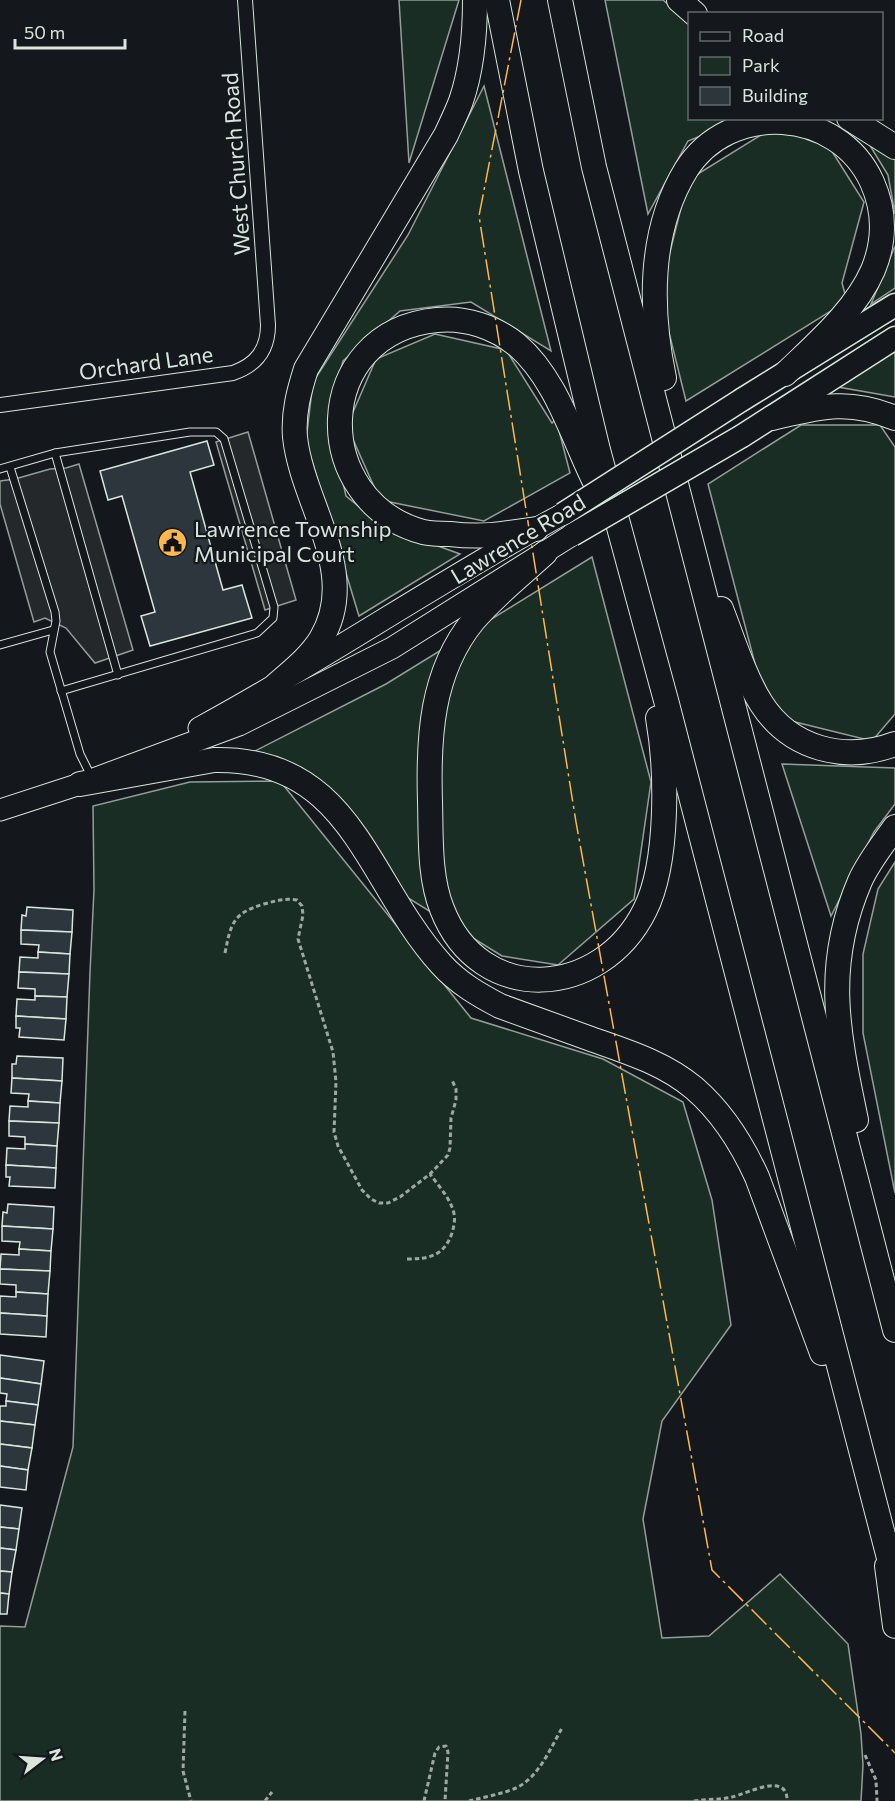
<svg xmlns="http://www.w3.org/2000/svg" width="895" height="1801" font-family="Commissioner,sans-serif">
<rect width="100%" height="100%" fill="#14181c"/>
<g fill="#1a2d24" stroke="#939e99" stroke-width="1.5">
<path d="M399,0H459L409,163Z"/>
<path d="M605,0H663L689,23L690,118L742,119L688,141L648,214Z"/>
<path d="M484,86L551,351L471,302L400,311L343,361L328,417L346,496L383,526L460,554L359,616L306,441L313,382L408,235Z"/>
<path d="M774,127L828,145L864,202L842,283L847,301L686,401L658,288L662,284L688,180Z"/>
<path d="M866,139L895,155V214L888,175Z"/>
<path d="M895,246V288L871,304Z"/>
<path d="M435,334L506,350L552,423L556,419L570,473L484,521L380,500L347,426L376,359Z"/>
<path d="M895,350V397L838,387Z"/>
<path d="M801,425H880L895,447V714L872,741L783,719L765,702L708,484Z"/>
<path d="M592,557L651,782L634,899L558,965L502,956L400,893L325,786L253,752L386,684Z"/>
<path d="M782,764L895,768V804L874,832L831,916Z"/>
<path d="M280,781L471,1018L603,1059L683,1102L712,1200L731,1325L662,1421L643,1519L662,1638L709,1636L780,1574L848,1644L861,1734L863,1765L861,1801H0V1626L25,1627L73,1447L90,972L94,890L93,806L190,782Z"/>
<path d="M895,862V1193L863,1033V954L878,889Z"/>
</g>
<g fill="#24282b" stroke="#939e99" stroke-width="1.5">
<path d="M248,432L296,600L265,610L216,442Z"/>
<path d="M79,464L133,650L95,663L66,628L45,618L34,622L0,504V481L15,479L50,469L66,468Z"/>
</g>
<g fill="#2c363c" stroke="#d8e6dc" stroke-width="1.5">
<path d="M207,441L214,465L190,472L223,590L242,585L252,618L150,646L141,616L155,612L122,496L108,500L100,471Z"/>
<path d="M27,907L73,910L72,932L21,930L22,915L26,916Z"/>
<path d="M21,930L72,932L70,954L38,952L39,945L21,944Z"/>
<path d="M38,952L70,954L69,974L19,972L20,957L38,958Z"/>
<path d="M19,972L69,974L67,997L35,996V989L18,988Z"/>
<path d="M35,996L67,997L66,1019L16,1016L17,999L35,1000Z"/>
<path d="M16,1016L66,1019L64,1040L19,1037L20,1028H16Z"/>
<path d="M17,1056L63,1058L62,1081L12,1078V1064H16Z"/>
<path d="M12,1078L62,1081L60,1103L28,1101L29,1094L11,1093Z"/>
<path d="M28,1101L60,1103L59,1123L9,1121L10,1106L28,1107Z"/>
<path d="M9,1121L59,1123L57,1146L25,1144V1137L9,1136Z"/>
<path d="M25,1144L57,1146L56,1168L6,1165L7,1148L25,1149Z"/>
<path d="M6,1165L56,1168L55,1188L9,1186L10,1177H6Z"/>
<path d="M8,1204L54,1207L53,1229L2,1226L3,1212L7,1213Z"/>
<path d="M2,1226L53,1229L51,1251L19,1249L20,1242L2,1241Z"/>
<path d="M19,1249L51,1251L50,1271L0,1269L1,1254L19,1255Z"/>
<path d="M0,1269L50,1271L48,1294L16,1292V1285L0,1284Z"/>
<path d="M16,1292L48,1294L47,1316L0,1313V1296L16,1297Z"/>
<path d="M0,1313L47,1316L46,1337L0,1334Z"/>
<path d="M0,1355L44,1361L41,1384L0,1378Z"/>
<path d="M0,1378L41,1384L38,1405L6,1401L7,1394L0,1393Z"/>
<path d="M6,1401L38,1405L35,1425L0,1421V1406H6Z"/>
<path d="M0,1421L35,1425L32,1448L0,1444Z"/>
<path d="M0,1444L32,1448L28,1470L0,1466Z"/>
<path d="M0,1466L28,1470L26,1490L0,1487Z"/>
<path d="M0,1505L22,1508L19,1529L0,1527Z"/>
<path d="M0,1527L19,1529L16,1550L0,1548Z"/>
<path d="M0,1548L16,1550L12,1572L0,1571Z"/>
<path d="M0,1571L12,1572L9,1594L0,1593Z"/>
<path d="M0,1593L9,1594L7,1614H0Z"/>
</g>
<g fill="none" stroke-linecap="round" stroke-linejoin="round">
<defs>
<g id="service">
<path d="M55,453L118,675"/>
<path d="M10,467L55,612L56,621L50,652L80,754L91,776"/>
<path d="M0,469L55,453L190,432H216L224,439L274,607L273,618L257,633L61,691"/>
<path d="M0,645L53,630"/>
</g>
<path id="minor" d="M0,405L233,373C256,365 268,350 268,325L245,0"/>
<g id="primary">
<path d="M199,728C323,661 439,581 563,514"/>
<path d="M0,810L80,784L239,725L392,648L572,535"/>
</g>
<g id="trunk">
<path d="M743,399L895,305"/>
<path d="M742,436L895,338"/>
</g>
<g id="motorway">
<path d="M497,0L531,171L598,450L667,704L895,1581"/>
<path d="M560,0L594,167L895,1330"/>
<path d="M679,0L695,14"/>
<path d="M849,118L895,147"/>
<path d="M664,378C650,311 648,232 686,170C729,101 838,107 872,182C885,211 885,241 873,270C855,311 817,343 785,374"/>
<path d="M772,418C819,407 848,398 895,418"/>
<path d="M536,529C504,534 483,538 450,534C442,534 432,534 423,532C309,501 311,332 437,320C465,317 495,327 517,345C556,378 573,438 595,482"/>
<path d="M545,553C521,575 494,596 473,621C431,673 428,738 430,802C431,836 429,877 442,909C480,1007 601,999 645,910C669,862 667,769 658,718"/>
<path d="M721,609C732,637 745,678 761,703C790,749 845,763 895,744"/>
<path d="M276,685C292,671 310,657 321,639C361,573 302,504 295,437C293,413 299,391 306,369L446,135C451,124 457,112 461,101C472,69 475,34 475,0"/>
<path d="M80,784L214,760C352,757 366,881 441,964C458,983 479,995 500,1006C531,1017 561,1028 591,1039C628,1052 664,1063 694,1088C722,1112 742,1144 757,1177L822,1353"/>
<path d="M856,1120C838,1033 823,967 860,881C869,861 883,844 895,827"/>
<path d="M887,1566L895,1626"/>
</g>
</defs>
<use href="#service" stroke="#d8e6dc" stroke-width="9"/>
<use href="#minor" stroke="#d8e6dc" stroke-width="16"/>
<use href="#primary" stroke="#d8e6dc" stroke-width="23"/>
<use href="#trunk" stroke="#d8e6dc" stroke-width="25"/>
<use href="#motorway" stroke="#d8e6dc" stroke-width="26"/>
<g stroke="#9da8a2" stroke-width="3" stroke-dasharray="4.5 3" stroke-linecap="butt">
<path d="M225,953C231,923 233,913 264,904C275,901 285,898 297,900L302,906L303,915L298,939L333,1052L336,1082L334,1132L338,1146L362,1190L371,1199L379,1203H388L400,1197L430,1174L448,1155L450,1148L451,1118L456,1100V1089L452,1080"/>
<path d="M407,1259C429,1259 444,1256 452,1233C454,1226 456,1218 453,1210C449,1197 438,1185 430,1174"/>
<path d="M185,1711L183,1771L191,1801"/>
<path d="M865,1755L876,1780L877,1801"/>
<path d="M265,1801L272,1792"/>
<path d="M424,1801L435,1753L439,1747L446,1746L448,1752L445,1801"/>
<path d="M469,1801C484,1797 502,1794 516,1788C539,1777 550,1749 562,1728"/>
<path d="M694,1801C706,1799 720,1800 732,1797C746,1794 788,1771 787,1801"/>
</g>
<use href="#service" stroke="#14181c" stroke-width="7"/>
<use href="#minor" stroke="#14181c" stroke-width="14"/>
<use href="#primary" stroke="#14181c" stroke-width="21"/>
<use href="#trunk" stroke="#14181c" stroke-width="22"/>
<use href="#motorway" stroke="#14181c" stroke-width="24"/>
<defs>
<g id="trunk-bridge">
<path d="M563,514L743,399"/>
<path d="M572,535L742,436"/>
</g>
</defs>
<use href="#trunk-bridge" stroke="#d8e6dc" stroke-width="25" stroke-linecap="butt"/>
<use href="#trunk-bridge" stroke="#14181c" stroke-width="22"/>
<path stroke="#ffb74d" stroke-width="1.5" stroke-dasharray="21 4.5 3 4.5" stroke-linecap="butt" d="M521,0L479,216L576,822L712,1570L895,1753"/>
</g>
<defs>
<symbol id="civic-disc" viewBox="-11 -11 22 22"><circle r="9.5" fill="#ffb74d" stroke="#14181c"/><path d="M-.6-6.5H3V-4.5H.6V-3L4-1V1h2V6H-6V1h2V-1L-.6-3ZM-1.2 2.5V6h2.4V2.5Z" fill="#111"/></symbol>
</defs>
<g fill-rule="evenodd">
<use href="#civic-disc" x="156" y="526" width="33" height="33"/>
</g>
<g text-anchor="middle" stroke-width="4.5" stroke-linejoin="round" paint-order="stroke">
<g font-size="22" fill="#d8e6dc" stroke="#14181c">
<text transform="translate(236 164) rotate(-94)" y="8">West Church Road</text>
<text transform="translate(146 363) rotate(-8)" y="8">Orchard Lane</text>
<text transform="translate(518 539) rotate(-31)" y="8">Lawrence Road</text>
</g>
<g font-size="22" fill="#d8e6dc" stroke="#14181c" text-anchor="start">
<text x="194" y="537">Lawrence Township<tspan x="194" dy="25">Municipal Court</tspan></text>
</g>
</g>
<rect x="688" y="12" width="195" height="108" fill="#14181c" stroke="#626a69" stroke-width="1.5"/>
<rect x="700" y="32" width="30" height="9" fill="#14181c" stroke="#626a69" stroke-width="1.5"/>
<text x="742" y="42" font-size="18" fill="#d8e6dc">Road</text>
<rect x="700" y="57" width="30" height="18" fill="#1a2d24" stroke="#626a69" stroke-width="1.5"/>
<text x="742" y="72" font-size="18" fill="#d8e6dc">Park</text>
<rect x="700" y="87" width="30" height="18" fill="#2c363c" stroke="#626a69" stroke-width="1.5"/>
<text x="742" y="102" font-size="18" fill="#d8e6dc">Building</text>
<g transform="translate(42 1759) rotate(73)" stroke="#14181c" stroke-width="4.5" paint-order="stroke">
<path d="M0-4.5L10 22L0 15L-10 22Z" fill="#d8e6dc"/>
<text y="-9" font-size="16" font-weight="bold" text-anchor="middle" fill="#d8e6dc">N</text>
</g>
<path d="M15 39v9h110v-9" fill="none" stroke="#d8e6dc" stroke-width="3"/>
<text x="24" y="39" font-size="18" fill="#d8e6dc" stroke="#14181c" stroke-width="4.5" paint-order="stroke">50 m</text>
</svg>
